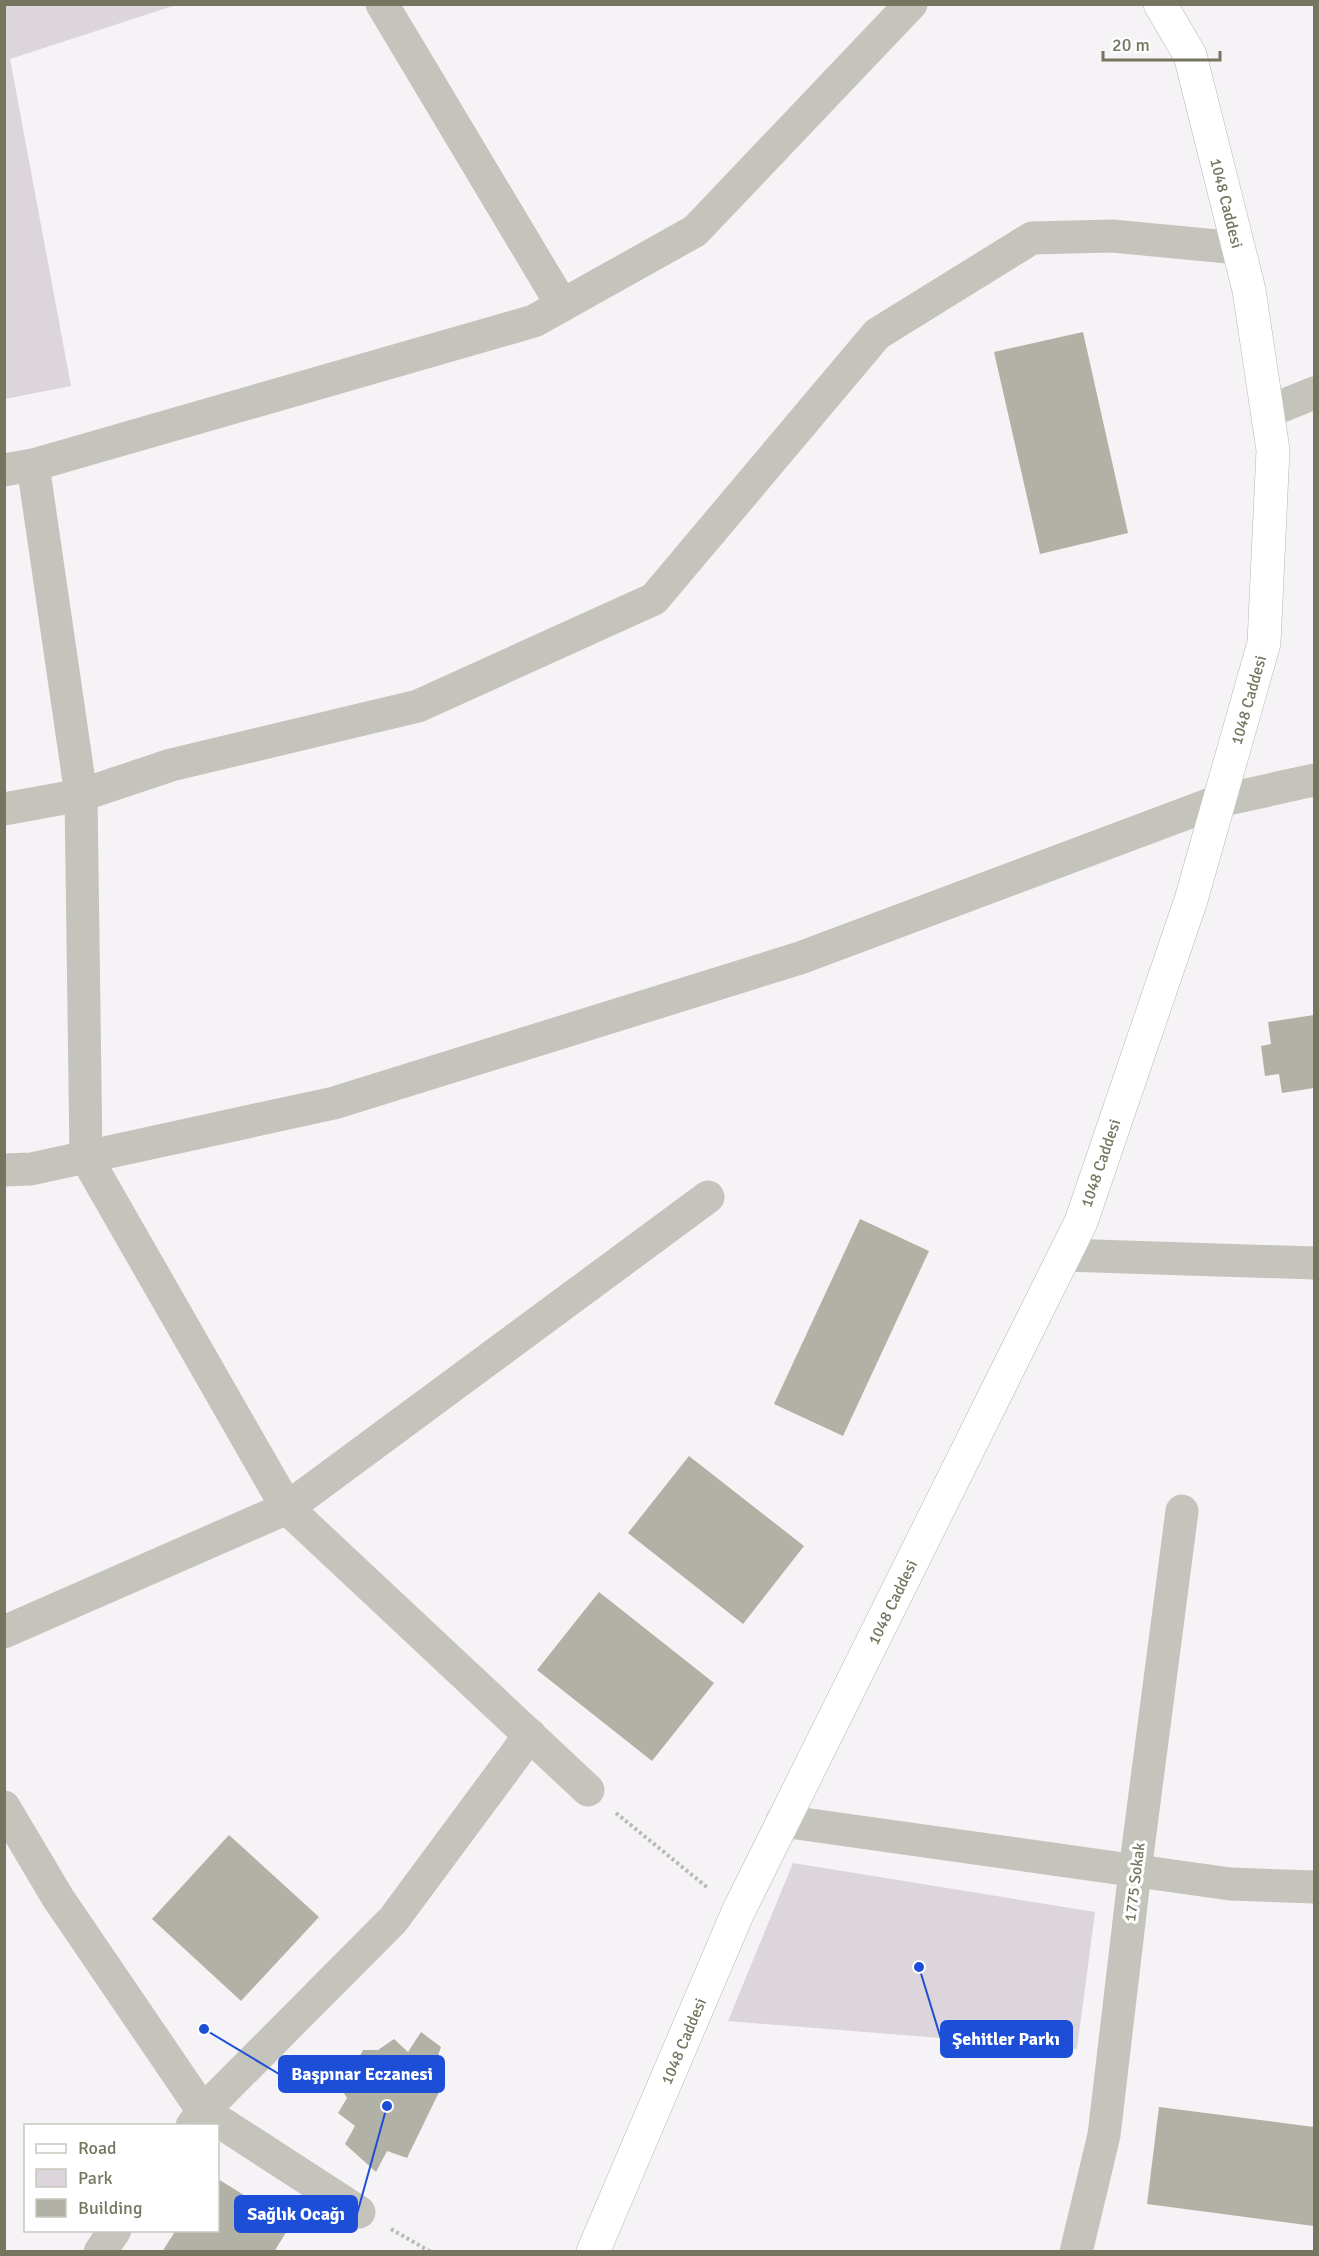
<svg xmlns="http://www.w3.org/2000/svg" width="1319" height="2256" font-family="Signika,sans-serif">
<rect width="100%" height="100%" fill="#f5f3f6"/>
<g fill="#dcd5db">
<path d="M5,4L176,5L10,59L71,386L5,399Z"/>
<path d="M793,1863L1095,1912L1077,2049L728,2021Z"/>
</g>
<g fill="#b2b1a5">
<path d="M1083,332L1128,533L1040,554L994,352Z"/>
<path d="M1314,1015V1088L1282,1093L1279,1074L1265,1076L1261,1046L1271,1044L1268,1022Z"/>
<path d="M860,1219L929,1251L843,1436L774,1404Z"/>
<path d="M689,1456L804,1546L743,1624L628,1533Z"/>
<path d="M599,1592L714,1683L652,1761L537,1670Z"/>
<path d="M229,1835L319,1917L241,2001L152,1919Z"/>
<path d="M421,2032L441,2047L432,2074L441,2088L407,2158L387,2151L376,2172L345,2144L355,2126L338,2113L347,2098L342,2090L363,2050H378L394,2039L408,2052Z"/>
<path d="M1159,2107L1314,2127V2226L1147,2204Z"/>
<path d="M218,2179L291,2224L274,2252H162L176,2230H218Z"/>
</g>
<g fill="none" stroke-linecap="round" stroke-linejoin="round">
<defs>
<path id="secondary" d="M593,2252L738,1912L1081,1222L1191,900L1264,643L1273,450L1249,290L1190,55L1160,4"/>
</defs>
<use href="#secondary" stroke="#b7b7ae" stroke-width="34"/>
<g stroke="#babab5" stroke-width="4" stroke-dasharray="3 3" stroke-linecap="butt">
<path d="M616,1813L708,1888"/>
<path d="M391,2229L431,2252"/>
</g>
<g stroke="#c4c4bd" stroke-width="33">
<path d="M382,4L562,305"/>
<path d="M1267,412L1314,393"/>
<path d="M33,465L81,795L86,1157"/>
<path d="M4,470L33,465L534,321L695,231L911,4"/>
<path d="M1219,801L1314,780"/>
<path d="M4,809L81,795L171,765L418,706L654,599L877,334L1032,238L1112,236L1238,248"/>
<path d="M1064,1255L1314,1263"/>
<path d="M4,1632L287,1508L708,1197"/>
<path d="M782,1821L1230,1884L1314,1887"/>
<path d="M192,2126L203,2111L393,1920L530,1735"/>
<path d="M100,2252L115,2230"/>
</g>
<g stroke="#c4c4bd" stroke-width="33">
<path d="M86,1157L287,1508L588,1790"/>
<path d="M4,1170L31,1169L334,1103L800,958L1219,801"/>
<path d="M4,1807L58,1898L203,2111L359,2212"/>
<path d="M1076,2252L1104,2135L1135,1871L1182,1511"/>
</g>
<use href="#secondary" stroke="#fff" stroke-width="33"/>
</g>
<g text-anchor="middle" stroke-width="6" stroke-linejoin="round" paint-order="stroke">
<g font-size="16" fill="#757560" stroke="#fff">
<text transform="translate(1227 203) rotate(76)" y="6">1048 Caddesi</text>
<text transform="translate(1248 700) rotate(-74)" y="6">1048 Caddesi</text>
<text transform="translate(1100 1163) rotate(-71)" y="6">1048 Caddesi</text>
<text transform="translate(892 1602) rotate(-64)" y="6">1048 Caddesi</text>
<text transform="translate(1134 1882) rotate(-83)" y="6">1775 Sokak</text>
<text transform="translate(683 2041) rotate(-67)" y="6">1048 Caddesi</text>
</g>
</g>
<path fill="none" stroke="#1d4ed8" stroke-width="2" d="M919 1967L941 2039M204 2029L279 2074M387 2106L357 2214"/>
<g fill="#1d4ed8" stroke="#fff" stroke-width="2">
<circle cx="919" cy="1967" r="6"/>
<circle cx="204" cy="2029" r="6"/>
<circle cx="387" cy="2106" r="6"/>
</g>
<g fill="#1d4ed8" stroke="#1d4ed8" stroke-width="2">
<rect x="941" y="2021" width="131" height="36" rx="6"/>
<rect x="279" y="2056" width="165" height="36" rx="6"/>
<rect x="235" y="2196" width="122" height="36" rx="6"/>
</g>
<g font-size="18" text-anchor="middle" font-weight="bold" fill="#fff">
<text x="1006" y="2045">Şehitler Parkı</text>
<text x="362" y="2080">Başpınar Eczanesi</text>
<text x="296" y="2220">Sağlık Ocağı</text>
</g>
<rect width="1319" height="2256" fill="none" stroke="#757560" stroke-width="12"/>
<rect x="24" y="2124" width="195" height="108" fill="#ffffff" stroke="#c8c8bf" stroke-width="1.5"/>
<rect x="36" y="2144" width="30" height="9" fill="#ffffff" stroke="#c8c8bf" stroke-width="1.5"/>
<text x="78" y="2154" font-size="18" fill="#757560">Road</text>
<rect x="36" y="2169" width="30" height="18" fill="#dcd5db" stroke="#c8c8bf" stroke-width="1.5"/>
<text x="78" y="2184" font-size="18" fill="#757560">Park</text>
<rect x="36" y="2199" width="30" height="18" fill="#b2b1a5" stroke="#c8c8bf" stroke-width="1.5"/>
<text x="78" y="2214" font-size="18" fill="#757560">Building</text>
<path d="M1103 51v9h117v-9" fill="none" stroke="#757560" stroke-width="3"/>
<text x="1112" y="51" font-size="18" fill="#757560" stroke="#ffffff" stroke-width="4.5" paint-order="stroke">20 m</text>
</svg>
